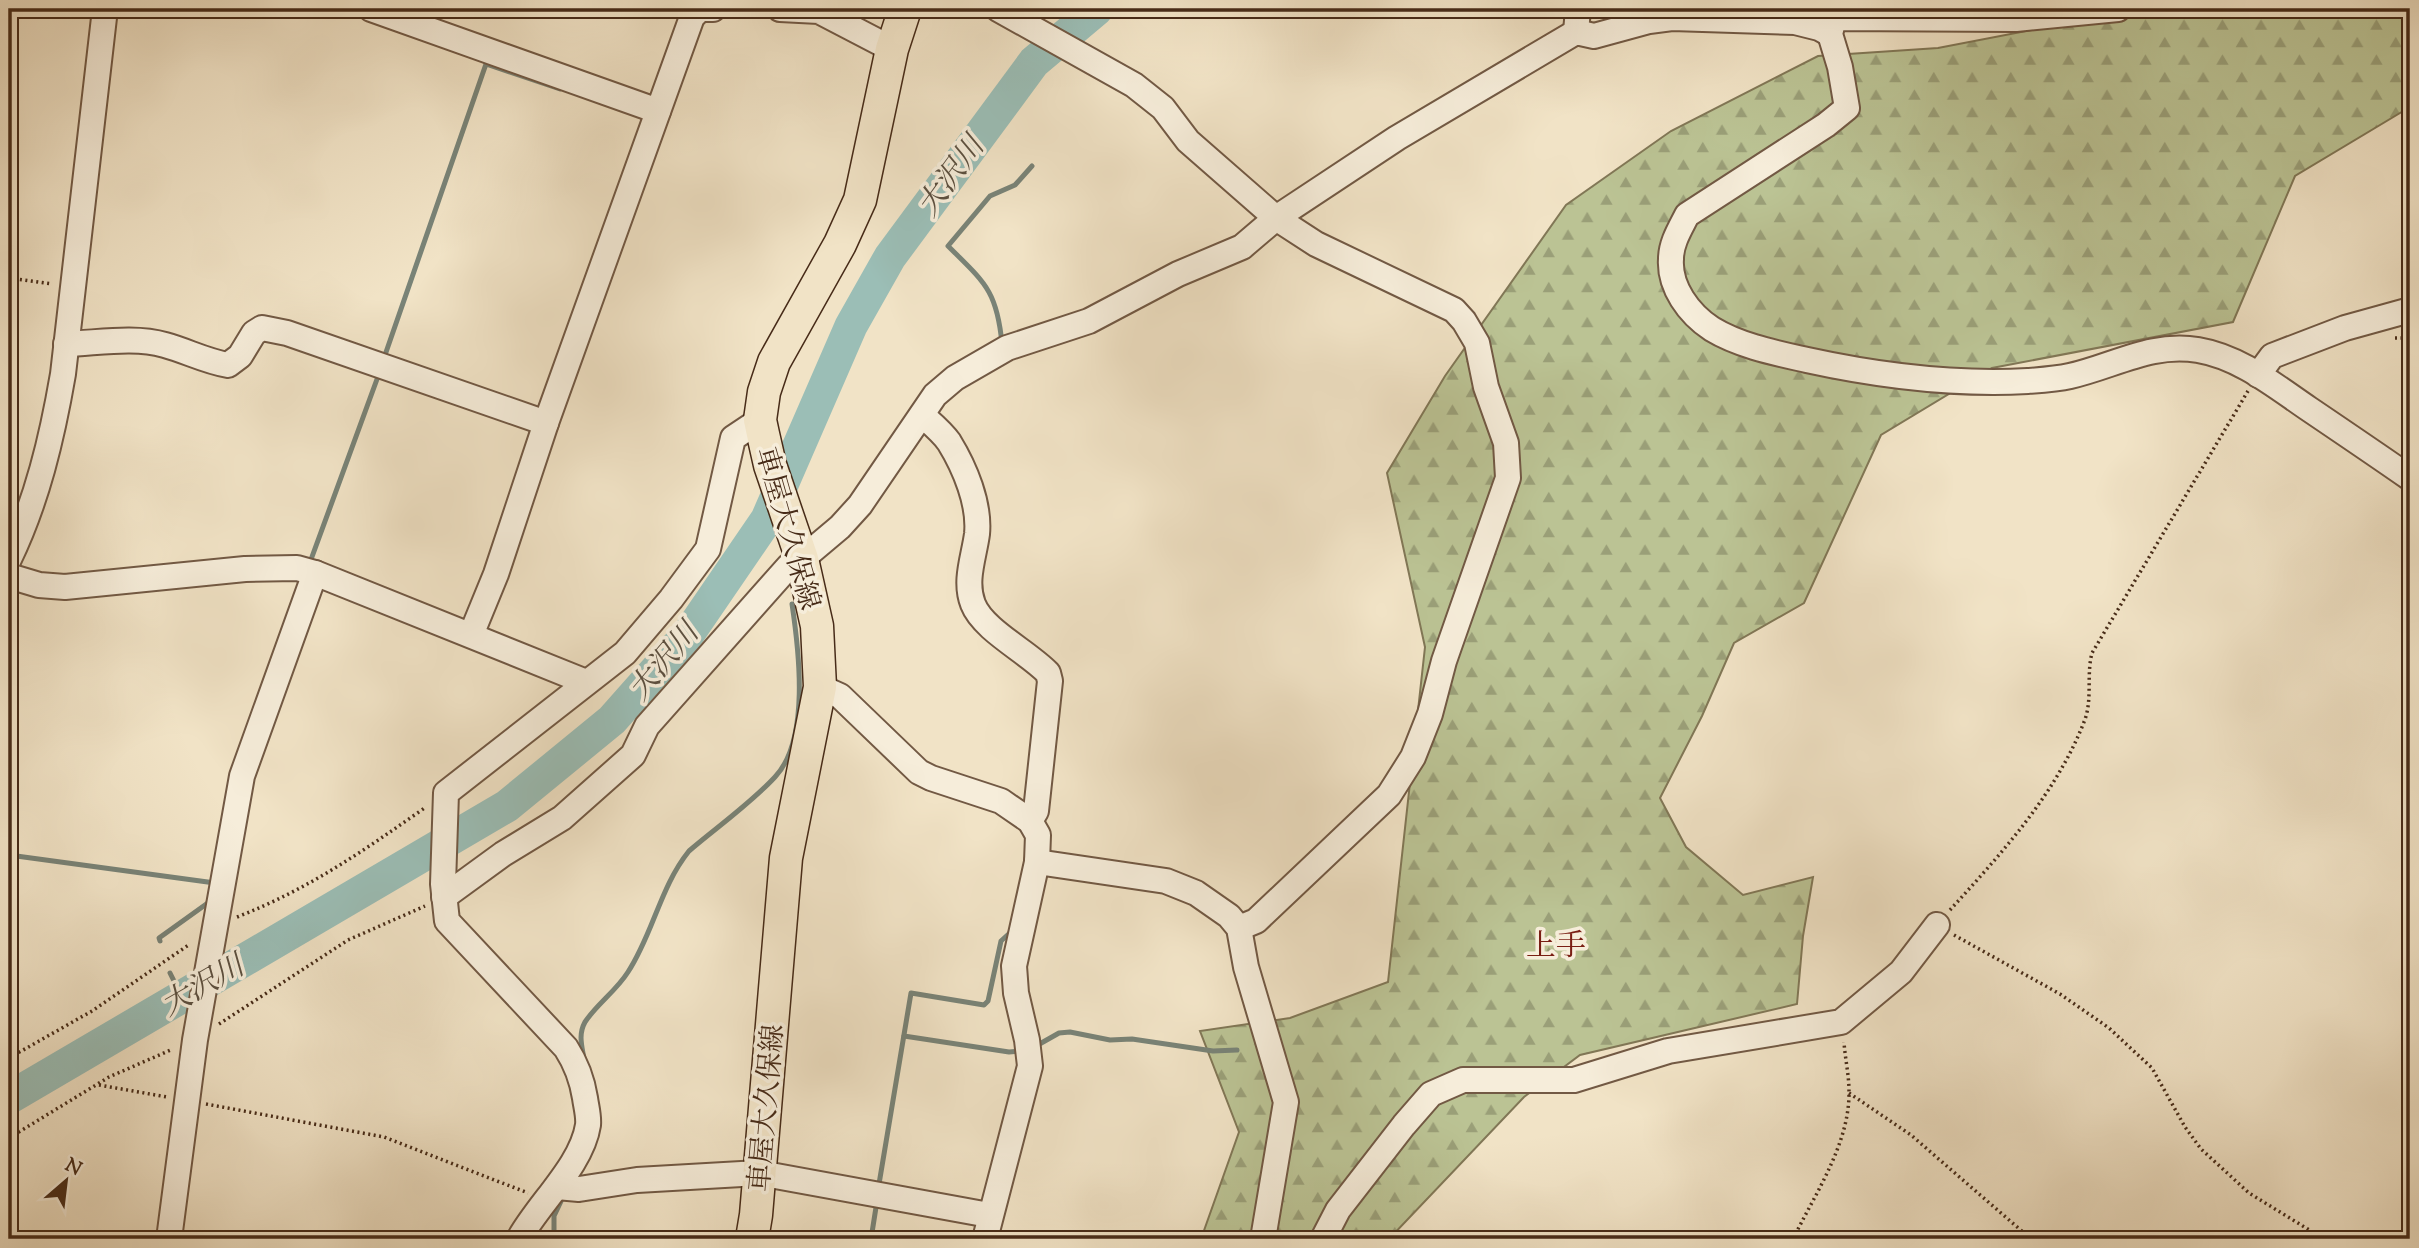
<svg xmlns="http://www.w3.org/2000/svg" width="2419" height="1248" font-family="'Sorts Mill Goudy','Noto Serif JP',serif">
<defs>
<pattern id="forest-firs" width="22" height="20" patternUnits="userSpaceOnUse" patternTransform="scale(1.75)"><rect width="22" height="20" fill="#bbc394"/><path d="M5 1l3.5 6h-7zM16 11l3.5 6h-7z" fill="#9a9f78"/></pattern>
</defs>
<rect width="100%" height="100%" fill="#f1e3c6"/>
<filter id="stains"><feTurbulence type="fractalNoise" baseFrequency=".00286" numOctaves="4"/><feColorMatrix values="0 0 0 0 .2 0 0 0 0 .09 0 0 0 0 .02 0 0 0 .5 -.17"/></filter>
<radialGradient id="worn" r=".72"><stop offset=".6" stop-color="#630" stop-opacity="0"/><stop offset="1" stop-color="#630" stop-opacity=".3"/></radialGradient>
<path fill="url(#forest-firs)" stroke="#817756" stroke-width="2" d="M2141,9H2410V107L2295,176L2233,322L1992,368L1881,435L1804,603L1734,643L1702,716L1660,798L1686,847L1743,895L1813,877L1803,936L1797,1004L1580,1055L1524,1097L1389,1239H1201L1239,1132L1200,1031L1290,1018L1388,982L1425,647L1387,473L1445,376L1566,205L1671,131L1818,56L1938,48Z"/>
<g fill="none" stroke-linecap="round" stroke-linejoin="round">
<g stroke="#798377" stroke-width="5">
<path d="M1002,344C997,290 984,282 948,246L990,196L1015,185L1032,166"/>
<path d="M384,358L486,64L560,89"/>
<path d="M309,565L380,371"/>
<path d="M9,855L215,883"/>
<path d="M160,941L159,938L212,900"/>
<path d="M170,973L182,997"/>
<path d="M904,1036L1009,1052L1021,1051"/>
<path d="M1036,1046L1059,1033L1070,1032L1110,1040L1132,1039L1213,1051L1237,1050"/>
<path d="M584,1059C582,1046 578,1035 585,1022C597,1004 616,991 628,972C653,934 660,887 689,851C717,827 750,804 775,777C810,740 799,651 792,604"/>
<path d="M879,1184L911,993L984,1005L988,1001L1001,941L1013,930"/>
<path d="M554,1239V1216L563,1197"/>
<path d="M871,1239L877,1201"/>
</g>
<path stroke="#9bbeb6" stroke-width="33" d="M9,1098L507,806L612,720L689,633L767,519L851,326L890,257L1034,62L1097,9"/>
<defs>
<g id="minor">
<path d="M371,9L658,111"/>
<path d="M780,9L819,11L892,49"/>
<path d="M998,9L1134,85L1163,108L1188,141L1276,218L1316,244L1454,310L1464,321L1477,343L1486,387L1506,443L1508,478L1444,661L1430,714L1413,757L1389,795L1256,921L1239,928"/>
<path d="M2118,9L2016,19L1834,18L1830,34L1840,67L1847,108L1826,125L1687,215C1680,229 1671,243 1671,259C1669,287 1689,314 1712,329C1740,346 1776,353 1807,360C1880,376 1954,385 2028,381C2042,380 2057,379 2070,376C2114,366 2152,342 2198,350C2240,357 2275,386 2309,409C2343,432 2377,455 2410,478"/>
<path d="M1576,32L1578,9"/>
<path d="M66,344C98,343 134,336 165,345C187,351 205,361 228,365L240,356L254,333L262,328L287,333L546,423"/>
<path d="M2258,375L2272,356L2345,328L2410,310"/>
<path d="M922,415C931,423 942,432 949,442C965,468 980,504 977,534C974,557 964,581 973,604C983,630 1028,652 1048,673L1050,681L1036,811L1030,821"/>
<path d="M9,559C37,501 52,438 63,374L105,9"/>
<path d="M9,576L39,585L65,587L245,569L297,568L315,573L586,682"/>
<path d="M471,635L496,574L546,423L692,17L700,9H713"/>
<path d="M820,687L840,696L919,772L931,778L1001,801L1030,821L1038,835L1037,862L1014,966L1016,993L1027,1040L1030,1066L985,1239"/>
<path d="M1037,862L1166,881L1196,893L1229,916L1239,928L1246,967L1286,1102L1263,1239"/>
<path d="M444,897L503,854L562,818L633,755L647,726L789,566L802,559L840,527L860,505L935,395L955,378L1007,348L1089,321L1178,274L1242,247L1276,218L1397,138L1576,32L1594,36L1649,21L1672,18L1795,22L1819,28L1830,34"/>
<path d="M557,1187L579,1189L637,1180L759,1173L989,1215"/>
<path d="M169,1239L195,1040L242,776L315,573"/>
<path d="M519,1239C538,1204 582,1165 588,1125C589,1116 586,1106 585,1098C582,1079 577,1065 566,1048L447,921L443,884L446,793L625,653L671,599L708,549L733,438L760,420"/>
<path d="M1323,1239L1338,1210L1404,1125L1431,1094L1463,1080H1574L1668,1051L1841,1022L1901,972L1937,925"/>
</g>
<path id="major" d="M752,1239L756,1215L786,858L820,687L817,626L802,559L770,465L763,434L760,420L764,392L774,362L840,244L860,200L892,49L905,9"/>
</defs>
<use href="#minor" stroke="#725944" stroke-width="28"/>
<use href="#major" stroke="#472b18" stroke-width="35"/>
<g stroke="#472b18" stroke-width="3.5" stroke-dasharray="2 3.5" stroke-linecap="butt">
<path d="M9,278L52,284"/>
<path d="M2395,338H2410"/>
<path d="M1950,910C2001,854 2056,794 2084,722C2093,700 2086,676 2092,653L2248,391"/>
<path d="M237,917C309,889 363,851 426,807"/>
<path d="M1954,935L2060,994L2109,1028L2152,1068L2185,1127L2201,1149L2249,1193L2324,1239"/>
<path d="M219,1024L348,940L425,906"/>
<path d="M9,1058L92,1011L190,944"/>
<path d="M99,1085L167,1097"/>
<path d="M1849,1093L1911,1135L2031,1239"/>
<path d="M206,1104L384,1137L528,1193"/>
<path d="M9,1138L109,1077L173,1049"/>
<path d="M1793,1239C1815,1194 1850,1143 1849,1091C1849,1075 1845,1058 1844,1042"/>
</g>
<use href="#minor" stroke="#f6edda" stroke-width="24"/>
<use href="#major" stroke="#f1e3c6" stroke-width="32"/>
</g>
<g text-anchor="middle" stroke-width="7" stroke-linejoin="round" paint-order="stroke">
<g font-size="28" fill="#472b18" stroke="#f6edda">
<text transform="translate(789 528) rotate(74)" y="10">車屋大久保線</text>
<text transform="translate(765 1108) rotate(-85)" y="10">車屋大久保線</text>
</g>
<g font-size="30" font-style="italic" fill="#5c5040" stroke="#f6edda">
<text transform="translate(950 176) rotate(-54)" y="10">大沢川</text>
<text transform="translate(663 661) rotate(-50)" y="10">大沢川</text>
<text transform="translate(202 985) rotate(-30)" y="10">大沢川</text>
</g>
<g font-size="30" fill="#7a1f14" stroke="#f6edda">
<text x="1556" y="955">上手</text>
</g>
</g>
<rect width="2419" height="1248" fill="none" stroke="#f1e3c6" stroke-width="35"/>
<rect x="10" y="10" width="2398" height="1227" fill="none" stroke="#472b18" stroke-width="3.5"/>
<rect x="18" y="18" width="2384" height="1213" fill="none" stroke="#472b18" stroke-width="2"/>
<g transform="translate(66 1181) rotate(28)" stroke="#f6edda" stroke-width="5" paint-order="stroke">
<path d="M0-5L12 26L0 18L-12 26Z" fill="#472b18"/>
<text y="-10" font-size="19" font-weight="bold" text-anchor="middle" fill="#472b18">N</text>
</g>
<rect width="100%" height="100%" filter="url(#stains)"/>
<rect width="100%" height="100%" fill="url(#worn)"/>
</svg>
